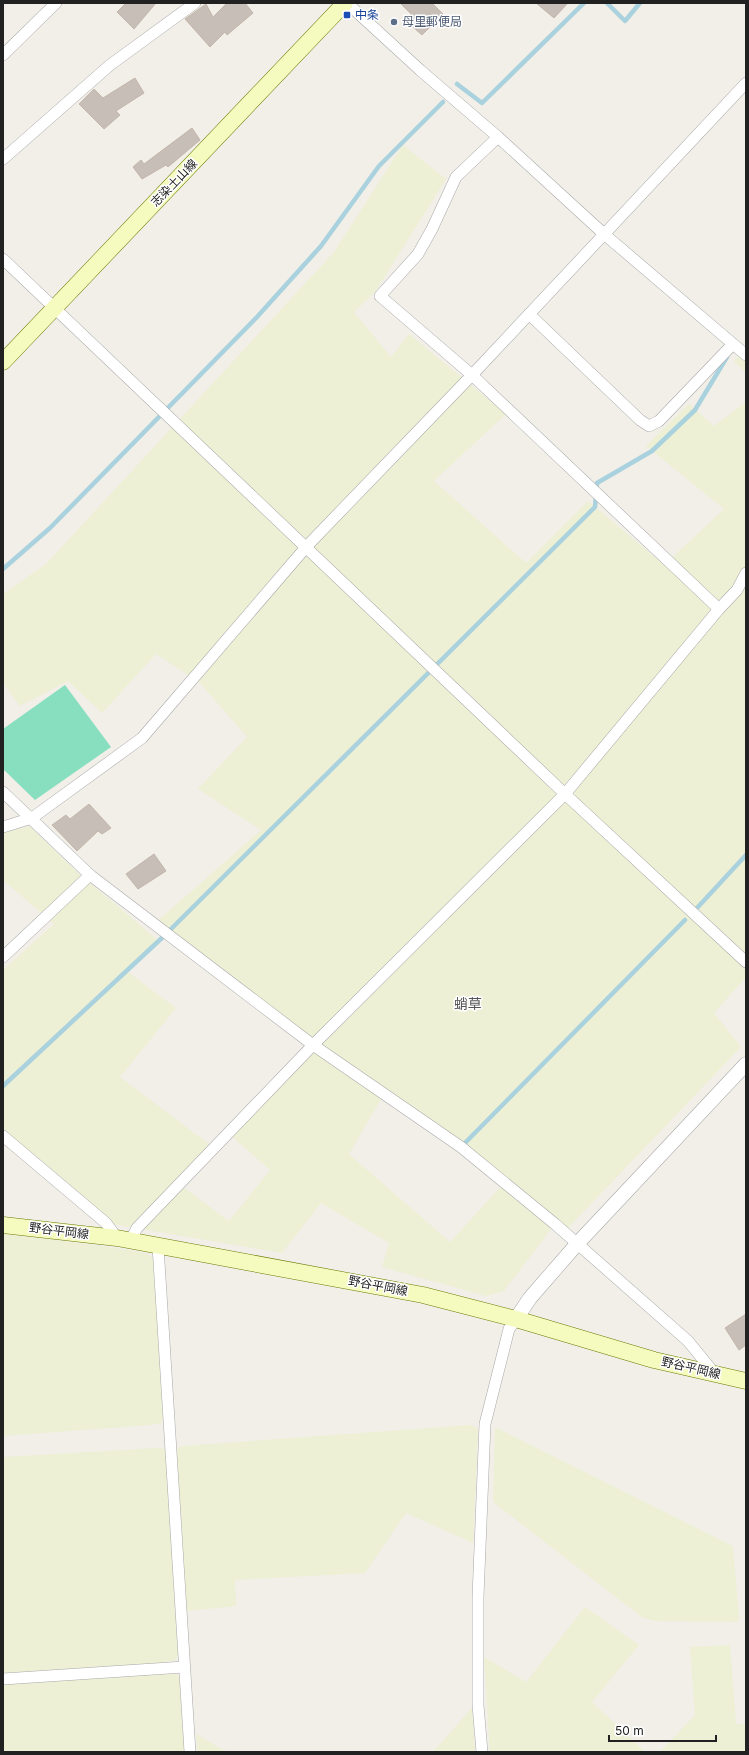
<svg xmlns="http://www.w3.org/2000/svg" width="749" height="1755" font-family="Inter,'Noto Sans JP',sans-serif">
<rect width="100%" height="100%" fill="#f1efe8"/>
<g fill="#edf0d4">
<path d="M403,145L446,179L375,292L354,312L391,357L409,334L506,414L434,481L526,563L588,501L664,565L724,509L646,446L689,404L714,426L746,402V977L714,1013L741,1047L567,1229L323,1045L154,924L261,830L198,789L247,737L199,682L156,654L102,713L68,681L20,706L3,683V594L46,564L334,252Z"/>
<path d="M746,348V373L734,361Z"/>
<path d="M29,826L78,873L160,942L128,972L176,1008L120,1077L214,1148L179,1184L229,1221L270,1170L228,1133L313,1045L384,1094L349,1154L450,1242L505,1182L555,1224L504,1291L486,1296L382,1267L389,1243L321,1203L282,1253L106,1223L3,1138V970L54,924L3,880V833Z"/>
<path d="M3,1232L135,1251L148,1254L153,1259L164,1417L161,1423L151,1425L3,1436Z"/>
<path d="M471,1425L478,1429L473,1543L406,1513L365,1573L235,1580L236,1606L187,1611L176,1449L183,1446Z"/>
<path d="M495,1427L733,1546L739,1617L738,1622L656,1621L643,1618L493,1502Z"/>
<path d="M158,1448L165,1449L166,1454L179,1654L175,1660L160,1663L3,1673V1457Z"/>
<path d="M585,1607L639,1645L592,1702L645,1752H490L484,1657L526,1682Z"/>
<path d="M730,1645L736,1724H746V1752H660L695,1715L690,1647Z"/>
<path d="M173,1674L179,1676L181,1680L186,1752H3V1684Z"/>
<path d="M472,1708L475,1752H433Z"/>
<path d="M196,1734L227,1752H198Z"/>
</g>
<path fill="#87dfc0" d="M65,685L111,747L35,800L3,769V729Z"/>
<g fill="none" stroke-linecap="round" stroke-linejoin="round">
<g stroke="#a9d1de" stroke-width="4.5">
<path d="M607,3L625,21L640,3"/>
<path d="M457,84L482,103L584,3"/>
<path d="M3,569L50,528L257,317L321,246L379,166L443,102"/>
<path d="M697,908L746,855"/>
<path d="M3,1086L164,936L595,507L597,483L652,451L695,410L727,357"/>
<path d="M461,1147L685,920"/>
</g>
</g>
<g fill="#c6beb7" stroke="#c3b6aa">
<path d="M126,3H156L134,29L117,12Z"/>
<path d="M227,3H245L253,13L227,35L225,32L210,47L185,19L206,4L213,17Z"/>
<path d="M400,3H432L443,14L422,35L405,20L411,14Z"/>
<path d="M536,3H568L554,18Z"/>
<path d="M135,78L144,93L116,111L120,115L104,129L79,104L94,89L103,98Z"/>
<path d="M192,128L200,140L168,167L166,165L142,179L133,167L141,160L144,164Z"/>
<path d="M89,804L111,828L102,834L98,831L77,851L52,825L66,815L70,819Z"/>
<path d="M154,854L166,871L138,889L126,874Z"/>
<path d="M746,1314V1345L739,1350L725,1328Z"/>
</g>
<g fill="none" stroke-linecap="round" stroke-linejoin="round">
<defs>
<g id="minor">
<path d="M347,3L420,70L498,137L604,234L746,355"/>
<path d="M3,55L56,3"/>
<path d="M498,137L456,177L432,229L418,254L380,296L472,375L719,609"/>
<path d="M3,159L110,65L195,3"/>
<path d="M3,259L565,794L746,962"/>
<path d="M529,314L640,420L649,426L659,421L733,344"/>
<path d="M3,792L90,875L313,1045L461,1147L555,1224L688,1341L715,1374"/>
<path d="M3,827L32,818L142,738L307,546L472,375L746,83"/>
<path d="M3,957L90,875"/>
<path d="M3,1136L106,1223L117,1238"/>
<path d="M130,1241L137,1228L313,1045L565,794L719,609L737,590L746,573"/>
<path d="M158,1246L190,1752"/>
<path d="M3,1679L184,1667"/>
<path d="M482,1752L478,1705V1597L485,1424L509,1329L516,1319"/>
</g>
<path id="tertiary" d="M516,1319L530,1298L577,1244L746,1064"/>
<g id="secondary">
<path d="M3,362L345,3"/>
<path d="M3,1225L117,1238L423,1295L516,1319L654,1360L746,1381"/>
</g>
</defs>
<use href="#minor" stroke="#a8a8a8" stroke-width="12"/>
<use href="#tertiary" stroke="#a8a8a8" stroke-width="15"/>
<use href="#secondary" stroke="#6b7b05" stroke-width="17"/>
<use href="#minor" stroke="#fff" stroke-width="11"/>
<use href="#tertiary" stroke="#fff" stroke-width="14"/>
<use href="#secondary" stroke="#f5fabe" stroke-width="16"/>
</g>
<rect fill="#1a4fb4" stroke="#fff" stroke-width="1.5" x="343" y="11" width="8" height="8" rx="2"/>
<circle fill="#5c6f8a" stroke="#fff" stroke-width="1.5" cx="394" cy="22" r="4"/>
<g text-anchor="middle" stroke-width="3" stroke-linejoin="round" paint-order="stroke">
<g font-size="12" fill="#164399" stroke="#fff" text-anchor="start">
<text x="355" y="19">中条</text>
</g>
<g font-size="12" fill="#4e5e75" stroke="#fff" text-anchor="start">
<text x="402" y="26">母里郵便局</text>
</g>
<g font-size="12" fill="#212121" stroke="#fff">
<text transform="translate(174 183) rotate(-46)" y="4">志染土山線</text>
<text transform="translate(59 1231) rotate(7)" y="4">野谷平岡線</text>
<text transform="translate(378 1286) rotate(11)" y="4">野谷平岡線</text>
<text transform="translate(691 1368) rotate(13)" y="4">野谷平岡線</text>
</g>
<g font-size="14" fill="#545454" stroke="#fff">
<text x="468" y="1009">蛸草</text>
</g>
</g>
<rect width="749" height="1755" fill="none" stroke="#212121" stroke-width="8"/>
<path d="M609 1735v6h107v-6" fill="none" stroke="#212121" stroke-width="2"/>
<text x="615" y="1735" font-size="12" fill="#212121" stroke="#ffffff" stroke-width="3" paint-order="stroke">50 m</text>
</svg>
